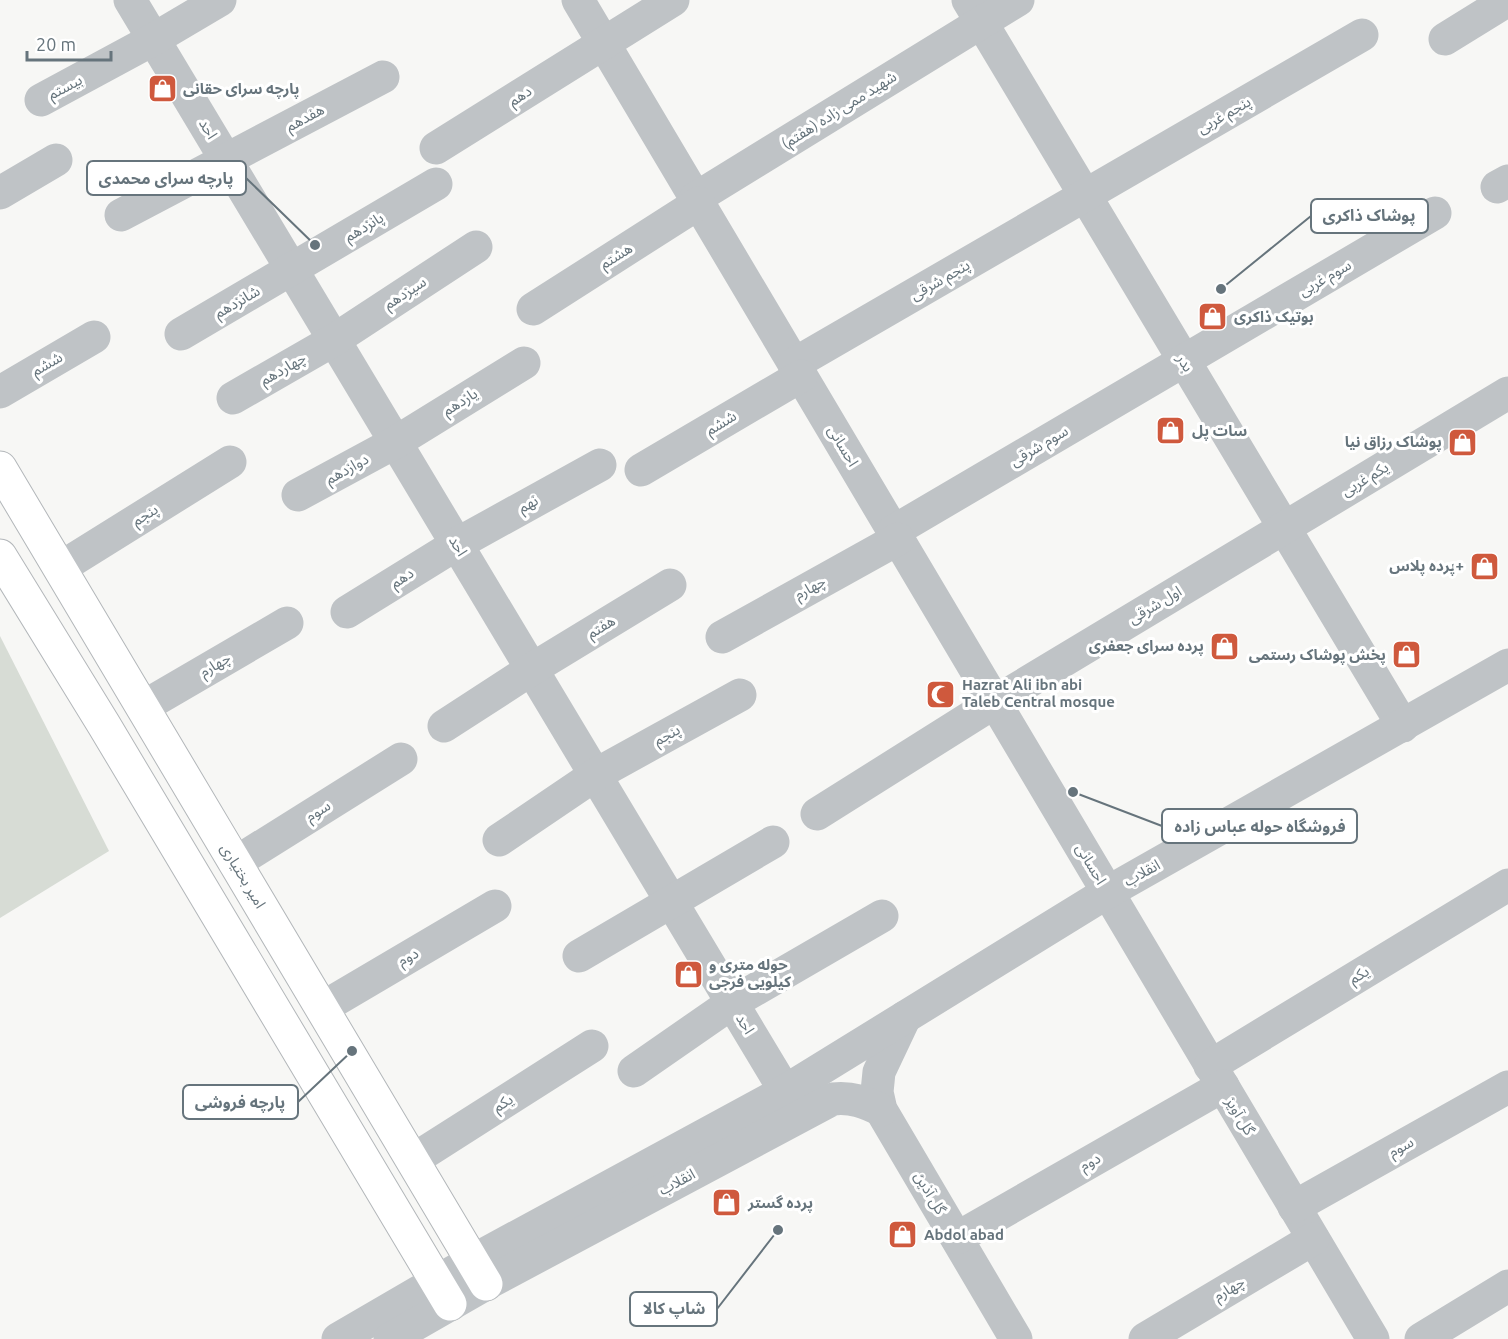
<svg xmlns="http://www.w3.org/2000/svg" width="1508" height="1339" font-family="Ubuntu,'Noto Sans Arabic',sans-serif">
<rect width="100%" height="100%" fill="#f7f7f5"/>
<path fill="#d7dcd5" d="M0,636L109,851L0,918Z"/>
<g fill="none" stroke-linecap="round" stroke-linejoin="round">
<defs>
<g id="major">
<path d="M0,468L486,1284"/>
<path d="M0,556L104,725L450,1304"/>
</g>
</defs>
<use href="#major" stroke="#b3b7ba" stroke-width="35"/>
<g stroke="#bfc3c6" stroke-width="33">
<path d="M130,0L785,1091"/>
<path d="M578,0L1373,1339"/>
<path d="M968,0L1403,726"/>
<path d="M1445,39L1508,0"/>
<path d="M41,100L154,39L220,0"/>
<path d="M436,148L673,0"/>
<path d="M1497,187L1508,181"/>
<path d="M0,193L56,160"/>
<path d="M696,198L1018,0"/>
<path d="M121,215L383,77"/>
<path d="M533,309L699,203"/>
<path d="M181,334L436,184"/>
<path d="M794,364L1362,35"/>
<path d="M0,392L94,337"/>
<path d="M233,398L334,340L476,247"/>
<path d="M641,470L801,376"/>
<path d="M298,495L396,442L524,363"/>
<path d="M894,531L1435,213"/>
<path d="M60,568L230,462"/>
<path d="M347,612L457,544L600,465"/>
<path d="M722,637L898,539"/>
<path d="M143,707L287,623"/>
<path d="M444,726L532,669L670,585"/>
<path d="M817,814L995,702L1508,393"/>
<path d="M499,840L595,775L740,695"/>
<path d="M235,863L401,759"/>
<path d="M579,956L773,842"/>
<path d="M322,1008L495,906"/>
<path d="M905,1017L879,1072L877,1092L881,1110L1016,1339"/>
<path d="M1210,1066L1508,885"/>
<path d="M634,1071L732,1003L882,916"/>
<path d="M413,1160L592,1046"/>
<path d="M1294,1207L1508,1087"/>
<path d="M957,1238L1223,1086"/>
<path d="M338,1339L472,1261L785,1091L1108,892L1508,665"/>
<path d="M390,1339L486,1284L833,1099C852,1097 865,1102 881,1110"/>
<path d="M1145,1339L1313,1239"/>
<path d="M1421,1339L1508,1286"/>
</g>
<use href="#major" stroke="#fff" stroke-width="33"/>
</g>
<defs>
<symbol id="shop-square" viewBox="-11 -11 22 22"><rect x="-9" y="-9" width="18" height="18" rx="4" fill="#cf593d" stroke="#fff"/><path d="M-5-2.5h2.3a2.7 3.5 0 0 1 5.4 0H5L5.5 6h-11ZM-1.5-2.5h3a1.5 2.3 0 0 0-3 0Z" fill="#fff"/></symbol>
<symbol id="mosque-square" viewBox="-11 -11 22 22"><rect x="-9" y="-9" width="18" height="18" rx="4" fill="#cf593d" stroke="#fff"/><path d="M3.5-4.9A6 6 0 1 0 3.5 4.9A5 5 0 1 1 3.5-4.9Z" fill="#fff"/></symbol>
</defs>
<g fill-rule="evenodd">
<use href="#shop-square" x="146" y="72" width="33" height="33"/>
<use href="#shop-square" x="1196" y="300" width="33" height="33"/>
<use href="#shop-square" x="1154" y="414" width="33" height="33"/>
<use href="#shop-square" x="1446" y="426" width="33" height="33"/>
<use href="#shop-square" x="1468" y="550" width="33" height="33"/>
<use href="#shop-square" x="1208" y="630" width="33" height="33"/>
<use href="#shop-square" x="1390" y="638" width="33" height="33"/>
<use href="#mosque-square" x="924" y="678" width="33" height="33"/>
<use href="#shop-square" x="672" y="958" width="33" height="33"/>
<use href="#shop-square" x="710" y="1186" width="33" height="33"/>
<use href="#shop-square" x="886" y="1218" width="33" height="33"/>
</g>
<g text-anchor="middle" stroke-width="6" stroke-linejoin="round" paint-order="stroke">
<g font-size="15" fill="#66747c" stroke="#fff">
<text transform="translate(65 87) rotate(-28)" y="5">بیستم</text>
<text transform="translate(520 96) rotate(-32)" y="5">دهم</text>
<text transform="translate(839 110) rotate(-32)" y="5">شهید ممی زاده (هفتم)</text>
<text transform="translate(1224 115) rotate(-30)" y="5">پنجم غربی</text>
<text transform="translate(305 118) rotate(-28)" y="5">هفدهم</text>
<text transform="translate(208 129) rotate(59)" y="5">احد</text>
<text transform="translate(364 227) rotate(-31)" y="5">پانزدهم</text>
<text transform="translate(616 256) rotate(-32)" y="5">هشتم</text>
<text transform="translate(1325 278) rotate(-30)" y="5">سوم غربی</text>
<text transform="translate(940 280) rotate(-30)" y="5">پنجم شرقی</text>
<text transform="translate(405 293) rotate(-33)" y="5">سیزدهم</text>
<text transform="translate(237 302) rotate(-30)" y="5">شانزدهم</text>
<text transform="translate(1185 363) rotate(59)" y="5">بدر</text>
<text transform="translate(47 364) rotate(-30)" y="5">ششم</text>
<text transform="translate(283 369) rotate(-30)" y="5">چهاردهم</text>
<text transform="translate(460 402) rotate(-32)" y="5">یازدهم</text>
<text transform="translate(721 423) rotate(-31)" y="5">ششم</text>
<text transform="translate(843 446) rotate(59)" y="5">احسانی</text>
<text transform="translate(1039 446) rotate(-31)" y="5">سوم شرقی</text>
<text transform="translate(347 469) rotate(-29)" y="5">دوازدهم</text>
<text transform="translate(1365 479) rotate(-31)" y="5">یکم غربی</text>
<text transform="translate(528 504) rotate(-29)" y="5">نهم</text>
<text transform="translate(145 515) rotate(-32)" y="5">پنجم</text>
<text transform="translate(458 546) rotate(59)" y="5">احد</text>
<text transform="translate(402 578) rotate(-32)" y="5">دهم</text>
<text transform="translate(810 588) rotate(-29)" y="5">چهارم</text>
<text transform="translate(1155 605) rotate(-31)" y="5">اول شرقی</text>
<text transform="translate(601 627) rotate(-31)" y="5">هفتم</text>
<text transform="translate(215 665) rotate(-31)" y="5">چهارم</text>
<text transform="translate(667 735) rotate(-29)" y="5">پنجم</text>
<text transform="translate(318 811) rotate(-32)" y="5">سوم</text>
<text transform="translate(1091 864) rotate(59)" y="5">احسانی</text>
<text transform="translate(1142 873) rotate(-29)" y="5">انقلاب</text>
<text transform="translate(243 876) rotate(59)" y="5">امیر بختیاری</text>
<text transform="translate(408 957) rotate(-30)" y="5">دوم</text>
<text transform="translate(1359 975) rotate(-31)" y="5">یکم</text>
<text transform="translate(745 1024) rotate(59)" y="5">احد</text>
<text transform="translate(503 1103) rotate(-32)" y="5">یکم</text>
<text transform="translate(1240 1116) rotate(59)" y="5">گل آویز</text>
<text transform="translate(1401 1147) rotate(-29)" y="5">سوم</text>
<text transform="translate(1090 1162) rotate(-30)" y="5">دوم</text>
<text transform="translate(677 1182) rotate(-28)" y="5">انقلاب</text>
<text transform="translate(930 1193) rotate(59)" y="5">گل آذین</text>
<text transform="translate(1229 1289) rotate(-31)" y="5">چهارم</text>
</g>
<g font-size="15" font-weight="bold" fill="#66747c" stroke="#fff" text-anchor="start">
<text x="183" y="94">پارچه سرای حقانی</text>
<text x="1234" y="322">بوتیک ذاکری</text>
<text x="1192" y="436">سات پل</text>
<text x="1442" y="447" text-anchor="end">پوشاک رزاق نیا</text>
<text x="1464" y="571" text-anchor="end">پرده پلاس+</text>
<text x="1204" y="651" text-anchor="end">پرده سرای جعفری</text>
<text x="1386" y="660" text-anchor="end">پخش پوشاک رستمی</text>
<text x="962" y="690">Hazrat Ali ibn abi<tspan x="962" dy="17">Taleb Central mosque</tspan></text>
<text x="709" y="970">حوله متری و<tspan x="709" dy="17">کیلویی فرجی</tspan></text>
<text x="748" y="1208">پرده گستر</text>
<text x="924" y="1240">Abdol abad</text>
</g>
</g>
<path fill="none" stroke="#66747c" stroke-width="2" d="M315 245L246 178M1221 289L1311 216M1073 792L1162 826M352 1051L298 1102M778 1230L717 1309"/>
<g fill="#66747c" stroke="#fff" stroke-width="2">
<circle cx="315" cy="245" r="6"/>
<circle cx="1221" cy="289" r="6"/>
<circle cx="1073" cy="792" r="6"/>
<circle cx="352" cy="1051" r="6"/>
<circle cx="778" cy="1230" r="6"/>
</g>
<g fill="#fff" stroke="#66747c" stroke-width="2">
<rect x="87" y="161" width="159" height="34" rx="6"/>
<rect x="1311" y="199" width="117" height="34" rx="6"/>
<rect x="1162" y="809" width="195" height="34" rx="6"/>
<rect x="183" y="1085" width="115" height="34" rx="6"/>
<rect x="630" y="1292" width="87" height="34" rx="6"/>
</g>
<g font-size="16" text-anchor="middle" font-weight="bold" fill="#66747c">
<text x="166" y="184">پارچه سرای محمدی</text>
<text x="1369" y="221">پوشاک ذاکری</text>
<text x="1260" y="832">فروشگاه حوله عباس زاده</text>
<text x="240" y="1108">پارچه فروشی</text>
<text x="674" y="1314">شاپ کالا</text>
</g>
<path d="M27 51v9h84v-9" fill="none" stroke="#66747c" stroke-width="3"/>
<text x="36" y="51" font-size="18" fill="#66747c" stroke="#ffffff" stroke-width="4.5" paint-order="stroke">20 m</text>
</svg>
